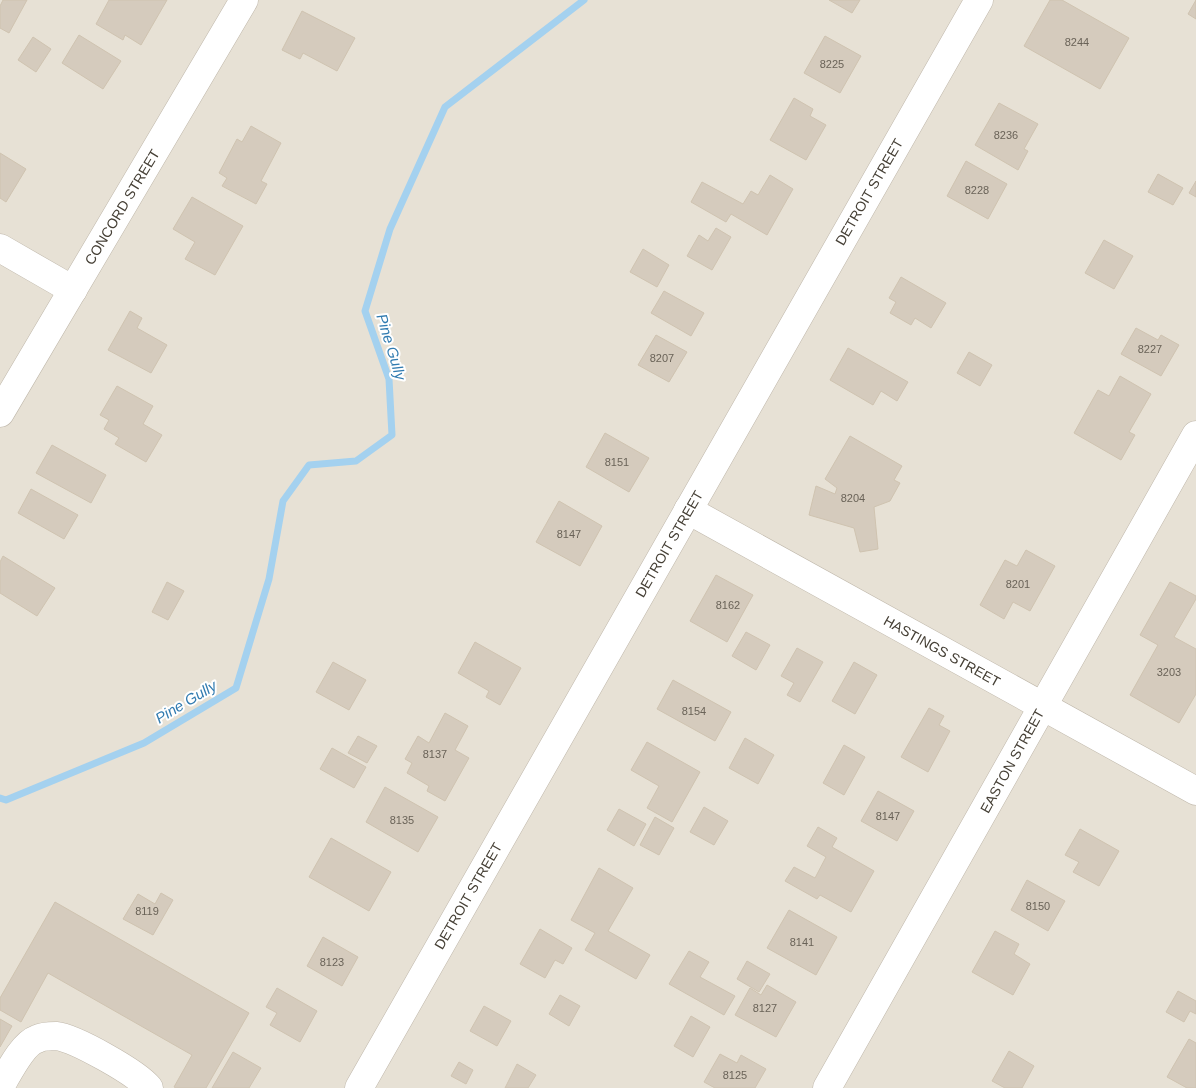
<svg xmlns="http://www.w3.org/2000/svg" width="1196" height="1088" font-family="Helvetica,sans-serif">
<rect width="100%" height="100%" fill="#f3f0e7"/>
<rect fill="#e7e1d5" x="0" y="0" width="1196" height="1088"/>
<g fill="none" stroke-linecap="round" stroke-linejoin="round">
<path stroke="#a4d1ef" stroke-width="7" d="M0,798L6,800L144,743L236,688L269,579L283,501L309,465L356,461L392,435L389,379L365,311L390,229L445,107L584,0"/>
</g>
<g fill="#d5cbbd" stroke="#cfc3b0">
<path d="M3,0H27L9,33L0,28V6Z"/>
<path d="M109,0H167L141,45L125,35L123,40L96,24Z"/>
<path d="M829,0H860L852,13Z"/>
<path d="M1050,0H1062L1129,38L1100,89L1024,46Z"/>
<path d="M1196,0V19L1188,14Z"/>
<path d="M302,11L355,38L337,71L303,53L300,59L282,50Z"/>
<path d="M79,35L121,61L103,89L62,63Z"/>
<path d="M825,36L861,56L840,93L804,73Z"/>
<path d="M33,37L51,49L36,72L18,60Z"/>
<path d="M794,98L813,109L810,116L826,125L806,160L770,140Z"/>
<path d="M999,103L1038,124L1024,149L1028,151L1018,170L975,145Z"/>
<path d="M251,126L281,143L261,181L267,184L256,204L222,186L227,178L219,173L237,139L242,142Z"/>
<path d="M0,153L26,169L6,202L0,198Z"/>
<path d="M966,161L1007,184L988,219L947,196Z"/>
<path d="M1158,174L1183,188L1173,205L1148,192Z"/>
<path d="M770,175L793,189L767,235L731,214L726,222L691,202L702,182L743,204L751,191L758,195Z"/>
<path d="M1196,181V197L1189,193Z"/>
<path d="M192,197L243,226L215,275L185,259L195,242L173,229Z"/>
<path d="M716,228L731,237L712,270L687,256L699,235L708,241Z"/>
<path d="M1104,240L1133,256L1114,289L1085,273Z"/>
<path d="M643,249L669,265L657,287L630,272Z"/>
<path d="M901,277L946,303L931,328L915,318L911,325L890,313L896,302L889,298Z"/>
<path d="M664,291L704,313L691,336L651,313Z"/>
<path d="M130,311L142,318L137,328L167,345L151,373L108,350Z"/>
<path d="M1136,328L1158,340L1161,335L1179,345L1161,376L1121,354Z"/>
<path d="M656,335L687,352L669,382L638,365Z"/>
<path d="M848,348L908,382L897,401L881,391L873,405L830,380Z"/>
<path d="M969,352L992,365L980,386L957,373Z"/>
<path d="M1120,376L1151,394L1129,432L1135,435L1121,460L1074,433L1098,390L1109,396Z"/>
<path d="M117,386L153,406L143,424L162,435L146,462L115,444L119,438L104,429L109,420L100,415Z"/>
<path d="M605,433L649,458L629,492L586,467Z"/>
<path d="M850,436L902,466L894,480L900,483L890,501L874,507L878,549L860,552L854,528L809,515L816,486L835,494L837,488L825,479Z"/>
<path d="M52,445L106,475L91,503L36,473Z"/>
<path d="M31,489L78,515L64,539L18,513Z"/>
<path d="M559,501L602,526L580,566L536,542Z"/>
<path d="M1026,550L1055,566L1030,611L1013,602L1004,619L980,605L1005,560L1017,566Z"/>
<path d="M3,556L55,588L37,616L0,593V562Z"/>
<path d="M716,575L753,595L727,642L690,621Z"/>
<path d="M167,582L184,591L168,620L152,612Z"/>
<path d="M1170,582L1196,596V599L1174,637L1196,649V694L1179,723L1130,695L1158,645L1140,635Z"/>
<path d="M746,632L770,645L756,670L732,656Z"/>
<path d="M475,642L521,668L500,705L486,697L489,691L458,673Z"/>
<path d="M797,648L823,662L800,702L787,695L794,683L781,676Z"/>
<path d="M333,662L366,680L349,710L316,692Z"/>
<path d="M854,662L877,675L855,714L832,701Z"/>
<path d="M673,680L731,712L715,741L657,709Z"/>
<path d="M929,708L944,716L939,725L950,731L928,772L901,757Z"/>
<path d="M445,713L468,726L455,750L469,758L445,801L427,791L429,786L407,773L412,763L405,759L418,736L429,743Z"/>
<path d="M358,736L377,746L367,763L348,753Z"/>
<path d="M745,738L774,755L758,784L729,768Z"/>
<path d="M647,742L700,772L672,822L647,808L659,786L631,770Z"/>
<path d="M844,745L865,757L844,795L823,783Z"/>
<path d="M332,748L366,767L354,788L320,769Z"/>
<path d="M385,787L438,817L418,852L366,822Z"/>
<path d="M878,791L914,811L897,841L861,821Z"/>
<path d="M704,807L728,821L714,845L690,832Z"/>
<path d="M619,809L646,824L634,846L607,830Z"/>
<path d="M655,817L674,828L659,855L640,845Z"/>
<path d="M818,827L837,838L832,847L874,871L851,912L820,895L817,899L785,881L794,867L815,878L826,857L807,846Z"/>
<path d="M1080,829L1119,851L1099,886L1073,872L1079,862L1065,855Z"/>
<path d="M331,838L391,872L369,911L309,877Z"/>
<path d="M599,868L633,888L608,931L650,955L636,979L585,950L595,933L571,920Z"/>
<path d="M1027,880L1065,901L1048,931L1011,910Z"/>
<path d="M161,893L173,900L153,935L123,919L138,894L155,904Z"/>
<path d="M55,902L249,1013L206,1088H176L174,1087L192,1055L48,973L21,1022L0,1010V998Z"/>
<path d="M789,910L837,937L816,975L767,948Z"/>
<path d="M540,929L572,948L563,964L555,960L545,978L520,964Z"/>
<path d="M995,931L1019,944L1014,954L1030,964L1013,995L972,972Z"/>
<path d="M323,937L358,957L342,986L307,966Z"/>
<path d="M689,951L709,962L700,977L735,996L724,1015L669,984Z"/>
<path d="M747,961L770,974L759,992L737,979Z"/>
<path d="M767,985L796,1002L776,1037L735,1015L750,988L761,995Z"/>
<path d="M277,988L317,1011L300,1042L270,1025L277,1013L266,1007Z"/>
<path d="M1178,991L1196,1001V1014L1190,1011L1184,1022L1166,1012Z"/>
<path d="M560,995L580,1006L569,1026L549,1014Z"/>
<path d="M484,1006L511,1021L497,1046L470,1031Z"/>
<path d="M691,1016L710,1027L693,1057L674,1046Z"/>
<path d="M0,1019L12,1026L0,1047Z"/>
<path d="M1189,1039L1196,1043V1088H1187L1167,1077Z"/>
<path d="M1009,1051L1034,1066L1022,1088H1005L992,1081Z"/>
<path d="M233,1052L261,1068L249,1088H212Z"/>
<path d="M720,1054L737,1063L741,1055L766,1069L755,1088H715L704,1082Z"/>
<path d="M459,1062L473,1070L466,1084L451,1076Z"/>
<path d="M517,1064L536,1075L528,1088H505Z"/>
</g>
<g fill="none" stroke-linecap="round" stroke-linejoin="round">
<defs>
<g id="minor">
<path d="M0,248L73,290"/>
<path d="M0,413L244,0"/>
<path d="M688,510L1196,791"/>
<path d="M0,1087C8,1074 22,1044 37,1039C41,1037 51,1036 56,1036C75,1038 137,1073 149,1088"/>
<path d="M359,1088L979,0"/>
<path d="M827,1088L1196,435"/>
</g>
</defs>
<use href="#minor" stroke="#bfb7aa" stroke-width="29"/>
<use href="#minor" stroke="#fff" stroke-width="28"/>
</g>
<g text-anchor="middle" stroke-width="4" stroke-linejoin="round" paint-order="stroke">
<g font-size="11" fill="#6a6358">
<text x="1077" y="46">8244</text>
<text x="832" y="68">8225</text>
<text x="1006" y="139">8236</text>
<text x="977" y="194">8228</text>
<text x="1150" y="353">8227</text>
<text x="662" y="362">8207</text>
<text x="617" y="466">8151</text>
<text x="853" y="502">8204</text>
<text x="569" y="538">8147</text>
<text x="1018" y="588">8201</text>
<text x="728" y="609">8162</text>
<text x="1169" y="676">3203</text>
<text x="694" y="715">8154</text>
<text x="435" y="758">8137</text>
<text x="888" y="820">8147</text>
<text x="402" y="824">8135</text>
<text x="1038" y="910">8150</text>
<text x="147" y="915">8119</text>
<text x="802" y="946">8141</text>
<text x="332" y="966">8123</text>
<text x="765" y="1012">8127</text>
<text x="735" y="1079">8125</text>
</g>
<g font-size="14" fill="#464036" stroke="#fff">
<text transform="translate(869 192) rotate(-60)" y="5">DETROIT STREET</text>
<text transform="translate(122 207) rotate(-59)" y="5">CONCORD STREET</text>
<text transform="translate(669 544) rotate(-60)" y="5">DETROIT STREET</text>
<text transform="translate(942 651) rotate(29)" y="5">HASTINGS STREET</text>
<text transform="translate(1012 761) rotate(-61)" y="5">EASTON STREET</text>
<text transform="translate(468 896) rotate(-60)" y="5">DETROIT STREET</text>
</g>
<g font-size="15" font-style="italic" fill="#317bb0" stroke="#fff">
<text transform="translate(391 347) rotate(73)" y="5">Pine Gully</text>
<text transform="translate(186 702) rotate(-31)" y="5">Pine Gully</text>
</g>
</g>
</svg>
